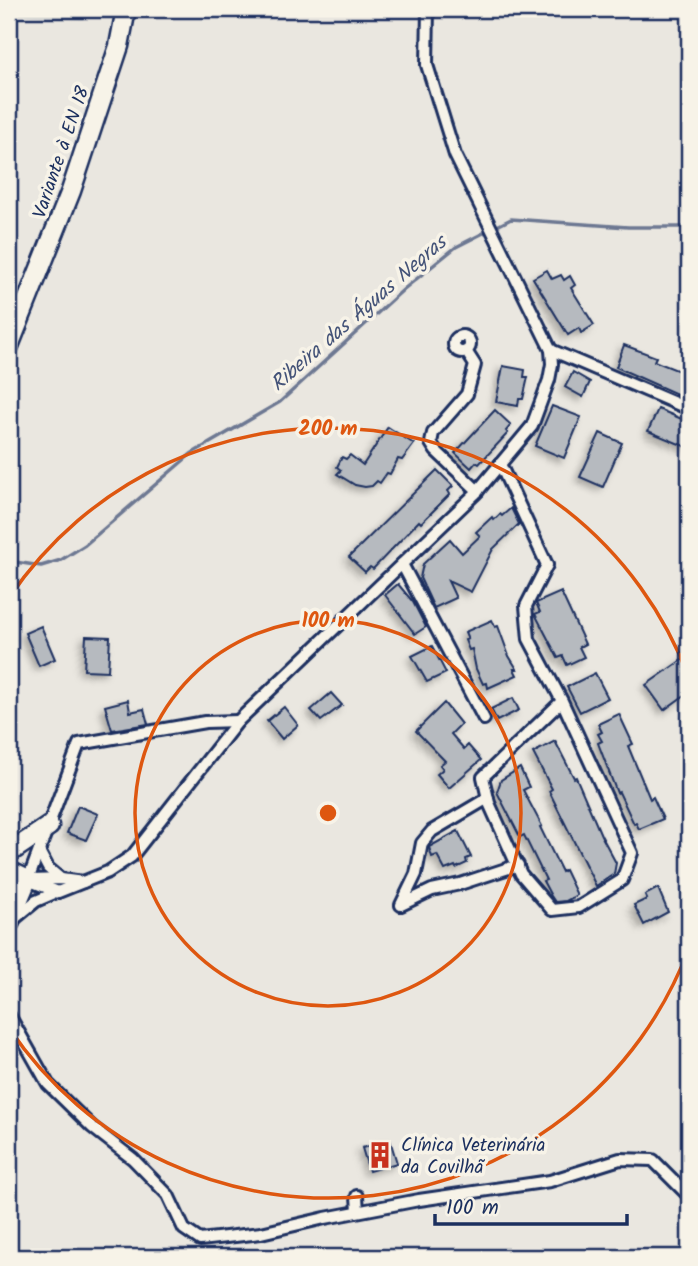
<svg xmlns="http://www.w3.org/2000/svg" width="698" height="1266" font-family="Kalam,sans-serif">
<defs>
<filter id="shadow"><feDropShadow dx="-4" dy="4" stdDeviation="3.5" flood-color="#0004"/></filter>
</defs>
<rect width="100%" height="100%" fill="#eae7e0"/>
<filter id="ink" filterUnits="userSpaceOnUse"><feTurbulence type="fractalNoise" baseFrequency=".0143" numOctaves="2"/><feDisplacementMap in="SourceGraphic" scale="14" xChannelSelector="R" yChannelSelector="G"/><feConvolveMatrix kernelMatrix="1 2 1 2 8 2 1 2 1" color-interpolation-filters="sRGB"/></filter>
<g filter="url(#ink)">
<path fill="#dadad6" d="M9,9H85L83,20L9,14Z"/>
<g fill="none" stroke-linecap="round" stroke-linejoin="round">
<path stroke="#6d7892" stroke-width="3.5" d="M9,561L41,566L61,560L85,545L191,454L280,402L404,289L456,247L511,219L628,227H689"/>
</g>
<g fill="#b6babf" stroke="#1b2f5e" stroke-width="2" filter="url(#shadow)">
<path d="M547,270L552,279L561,275L564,280L570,276L575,285L571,288L594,325L581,333L579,328L568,335L533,278Z"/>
<path d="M624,345L656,357L654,361L687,374L679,395L616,367Z"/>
<path d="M503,366L525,370L524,377H528L523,399H519L518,406L496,402Z"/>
<path d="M573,372L590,382L583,397L565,387Z"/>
<path d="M552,406L581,417L564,458L535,446Z"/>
<path d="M658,409L689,422V448L648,431Z"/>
<path d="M495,410L511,425L506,431L508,433L479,464L476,462L471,468L455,453Z"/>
<path d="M388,427L414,444L402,460L398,459L390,474L387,473L380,483L377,481L372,486L365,487L355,485L337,474L341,470L337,467L342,457L346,459L350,455L363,465Z"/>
<path d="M600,433L622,443L603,487L580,477Z"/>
<path d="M437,470L453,486L448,491L450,494L421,523L419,521L373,569L370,567L365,572L349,557Z"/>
<path d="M511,508L519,524L493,549L471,592L448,581L456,598L434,608L420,578L423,564L450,539L462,553L480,536L476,532L492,517L494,520L500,514L502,516Z"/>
<path d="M398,584L413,602L426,627L415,634L385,595Z"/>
<path d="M561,592L585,644L579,647L584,657L567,665L563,656L558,658L535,614L540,612L536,603Z"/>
<path d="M492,620L495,627L498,626L509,656L517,669H514L517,675L488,688L487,683L483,684L476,669L472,649L469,650L465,640L468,639L465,632Z"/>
<path d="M41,626L55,659L39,666L25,633Z"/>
<path d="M86,636L110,637L108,671L84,670Z"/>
<path d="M432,646L446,673L427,682L412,656Z"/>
<path d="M689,655V692L664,710L646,685Z"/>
<path d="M595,673L608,698L580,712L567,687Z"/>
<path d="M331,693L342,705L321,721L311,710Z"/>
<path d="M513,698L519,710L497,721L491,709Z"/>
<path d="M128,700L130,712L144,709L148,724L112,730L105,706Z"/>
<path d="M444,703L461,724L451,734L464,749L468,745L481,760L449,788L437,774L443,769L440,765L445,761L416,731Z"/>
<path d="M284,707L298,725L282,739L267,721Z"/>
<path d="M619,714L633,744L628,746L650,799L653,797L663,819L639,829L636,823L634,824L619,792L617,793L598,743L602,741L598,734L602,732L598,724Z"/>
<path d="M555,741L574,778L576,777L601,835L616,863L614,874L596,886L549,791L552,789L533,753Z"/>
<path d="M520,768L529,787L523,790L542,826L540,827L562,872L565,870L577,895L566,901L555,902L551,896L543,881L546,880L524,835L520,837L497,792L501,780Z"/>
<path d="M78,806L98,814L86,840L67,833Z"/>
<path d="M458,831L471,857L466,859L467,863L456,868L455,866L445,870L437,855L432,857L429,847Z"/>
<path d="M658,888L668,912L644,925L634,905L647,899L645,895Z"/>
<path d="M390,1140L397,1163L369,1171L362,1148Z"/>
</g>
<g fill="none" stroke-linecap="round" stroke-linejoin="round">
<defs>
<g id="street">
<circle cx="462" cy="344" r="8"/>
<path d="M551,350L689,409"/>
<path d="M466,351L475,365L467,394L433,433L431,443L436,451L478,491"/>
<path d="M500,464L547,565L526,606L529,639L562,701L632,853L622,880L579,907L552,910L521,874L489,803L483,777L562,701"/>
<path d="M402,564L484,719"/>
<path d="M488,798L432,831L422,843L416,874L401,905L432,890L460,884L518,865"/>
<path d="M39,851L48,868L61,879"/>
<path d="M28,880L58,892L108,872L132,856L238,721L475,494L532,426L549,380L552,364L551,350L455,155L427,65L428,9"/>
<path d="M28,880L79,744L205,722L238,721"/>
<path d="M32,880L61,879L83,882"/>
<path d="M13,920L36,901L57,892"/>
<path d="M9,1015L48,1084L92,1127L133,1159L168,1195L184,1229L200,1240L261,1233L325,1218L419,1200L550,1181L620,1159L653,1160L689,1196"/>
<path d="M357,1196L358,1211"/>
</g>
<path id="secondary" d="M9,925L28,880"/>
<g id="primary">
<path d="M9,346L71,191L119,46L126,9"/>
<path d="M9,853L49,826"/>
<path d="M9,871L28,880"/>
<path d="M9,917L10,922"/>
</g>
</defs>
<use href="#street" stroke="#1b2f5e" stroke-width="16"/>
<use href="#secondary" stroke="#1b2f5e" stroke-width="21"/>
<use href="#primary" stroke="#1b2f5e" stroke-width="23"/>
<use href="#street" stroke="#f7f3e8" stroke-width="10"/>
<use href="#secondary" stroke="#f7f3e8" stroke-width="16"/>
<use href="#primary" stroke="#f7f3e8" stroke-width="18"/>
</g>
</g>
<g fill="none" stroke="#de5710" stroke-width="3.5">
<circle cx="328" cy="813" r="193"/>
<path d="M689 948A385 385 0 0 1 9 1028M9 598A385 385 0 0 1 689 678"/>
</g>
<defs>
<symbol id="building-bare" viewBox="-9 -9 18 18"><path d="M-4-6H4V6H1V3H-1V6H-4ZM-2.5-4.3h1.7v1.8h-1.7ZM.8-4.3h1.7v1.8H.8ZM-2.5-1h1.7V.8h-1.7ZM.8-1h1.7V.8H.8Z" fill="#c8321e" stroke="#f7f3e8" stroke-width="2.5" paint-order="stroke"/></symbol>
</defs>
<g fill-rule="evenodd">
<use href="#building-bare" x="361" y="1136" width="38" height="38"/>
</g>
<g text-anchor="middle" stroke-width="7" stroke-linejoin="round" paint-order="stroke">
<g font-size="19" fill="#1b2f5e" stroke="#f7f3e8">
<text transform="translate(60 152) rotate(-71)" y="7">Variante à EN 18</text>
</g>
<g font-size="19" fill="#1b2f5e" stroke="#f7f3e8" text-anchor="start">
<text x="401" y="1151">Clínica Veterinária<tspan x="401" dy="22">da Covilhã</tspan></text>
</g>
<g font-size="21" font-style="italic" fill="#445378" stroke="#f7f3e8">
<text transform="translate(358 313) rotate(-41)" y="7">Ribeira das Águas Negras</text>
</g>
</g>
<circle cx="328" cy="813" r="10" fill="#de5710" stroke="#f7f3e8" stroke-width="3.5"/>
<g font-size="21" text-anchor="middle" font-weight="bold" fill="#de5710" stroke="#f7f3e8" stroke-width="7" stroke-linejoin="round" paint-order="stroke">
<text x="328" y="435">200 m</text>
<text x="328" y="627">100 m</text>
</g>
<rect width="698" height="1266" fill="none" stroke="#f7f3e8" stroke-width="35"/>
<rect x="18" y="18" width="663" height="1231" fill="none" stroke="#1b2f5e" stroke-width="2.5" filter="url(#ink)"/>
<path d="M435 1214v10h192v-10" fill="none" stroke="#1b2f5e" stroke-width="3.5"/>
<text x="446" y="1214" font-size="21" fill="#1b2f5e" stroke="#f7f3e8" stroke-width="5" paint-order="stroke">100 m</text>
</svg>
